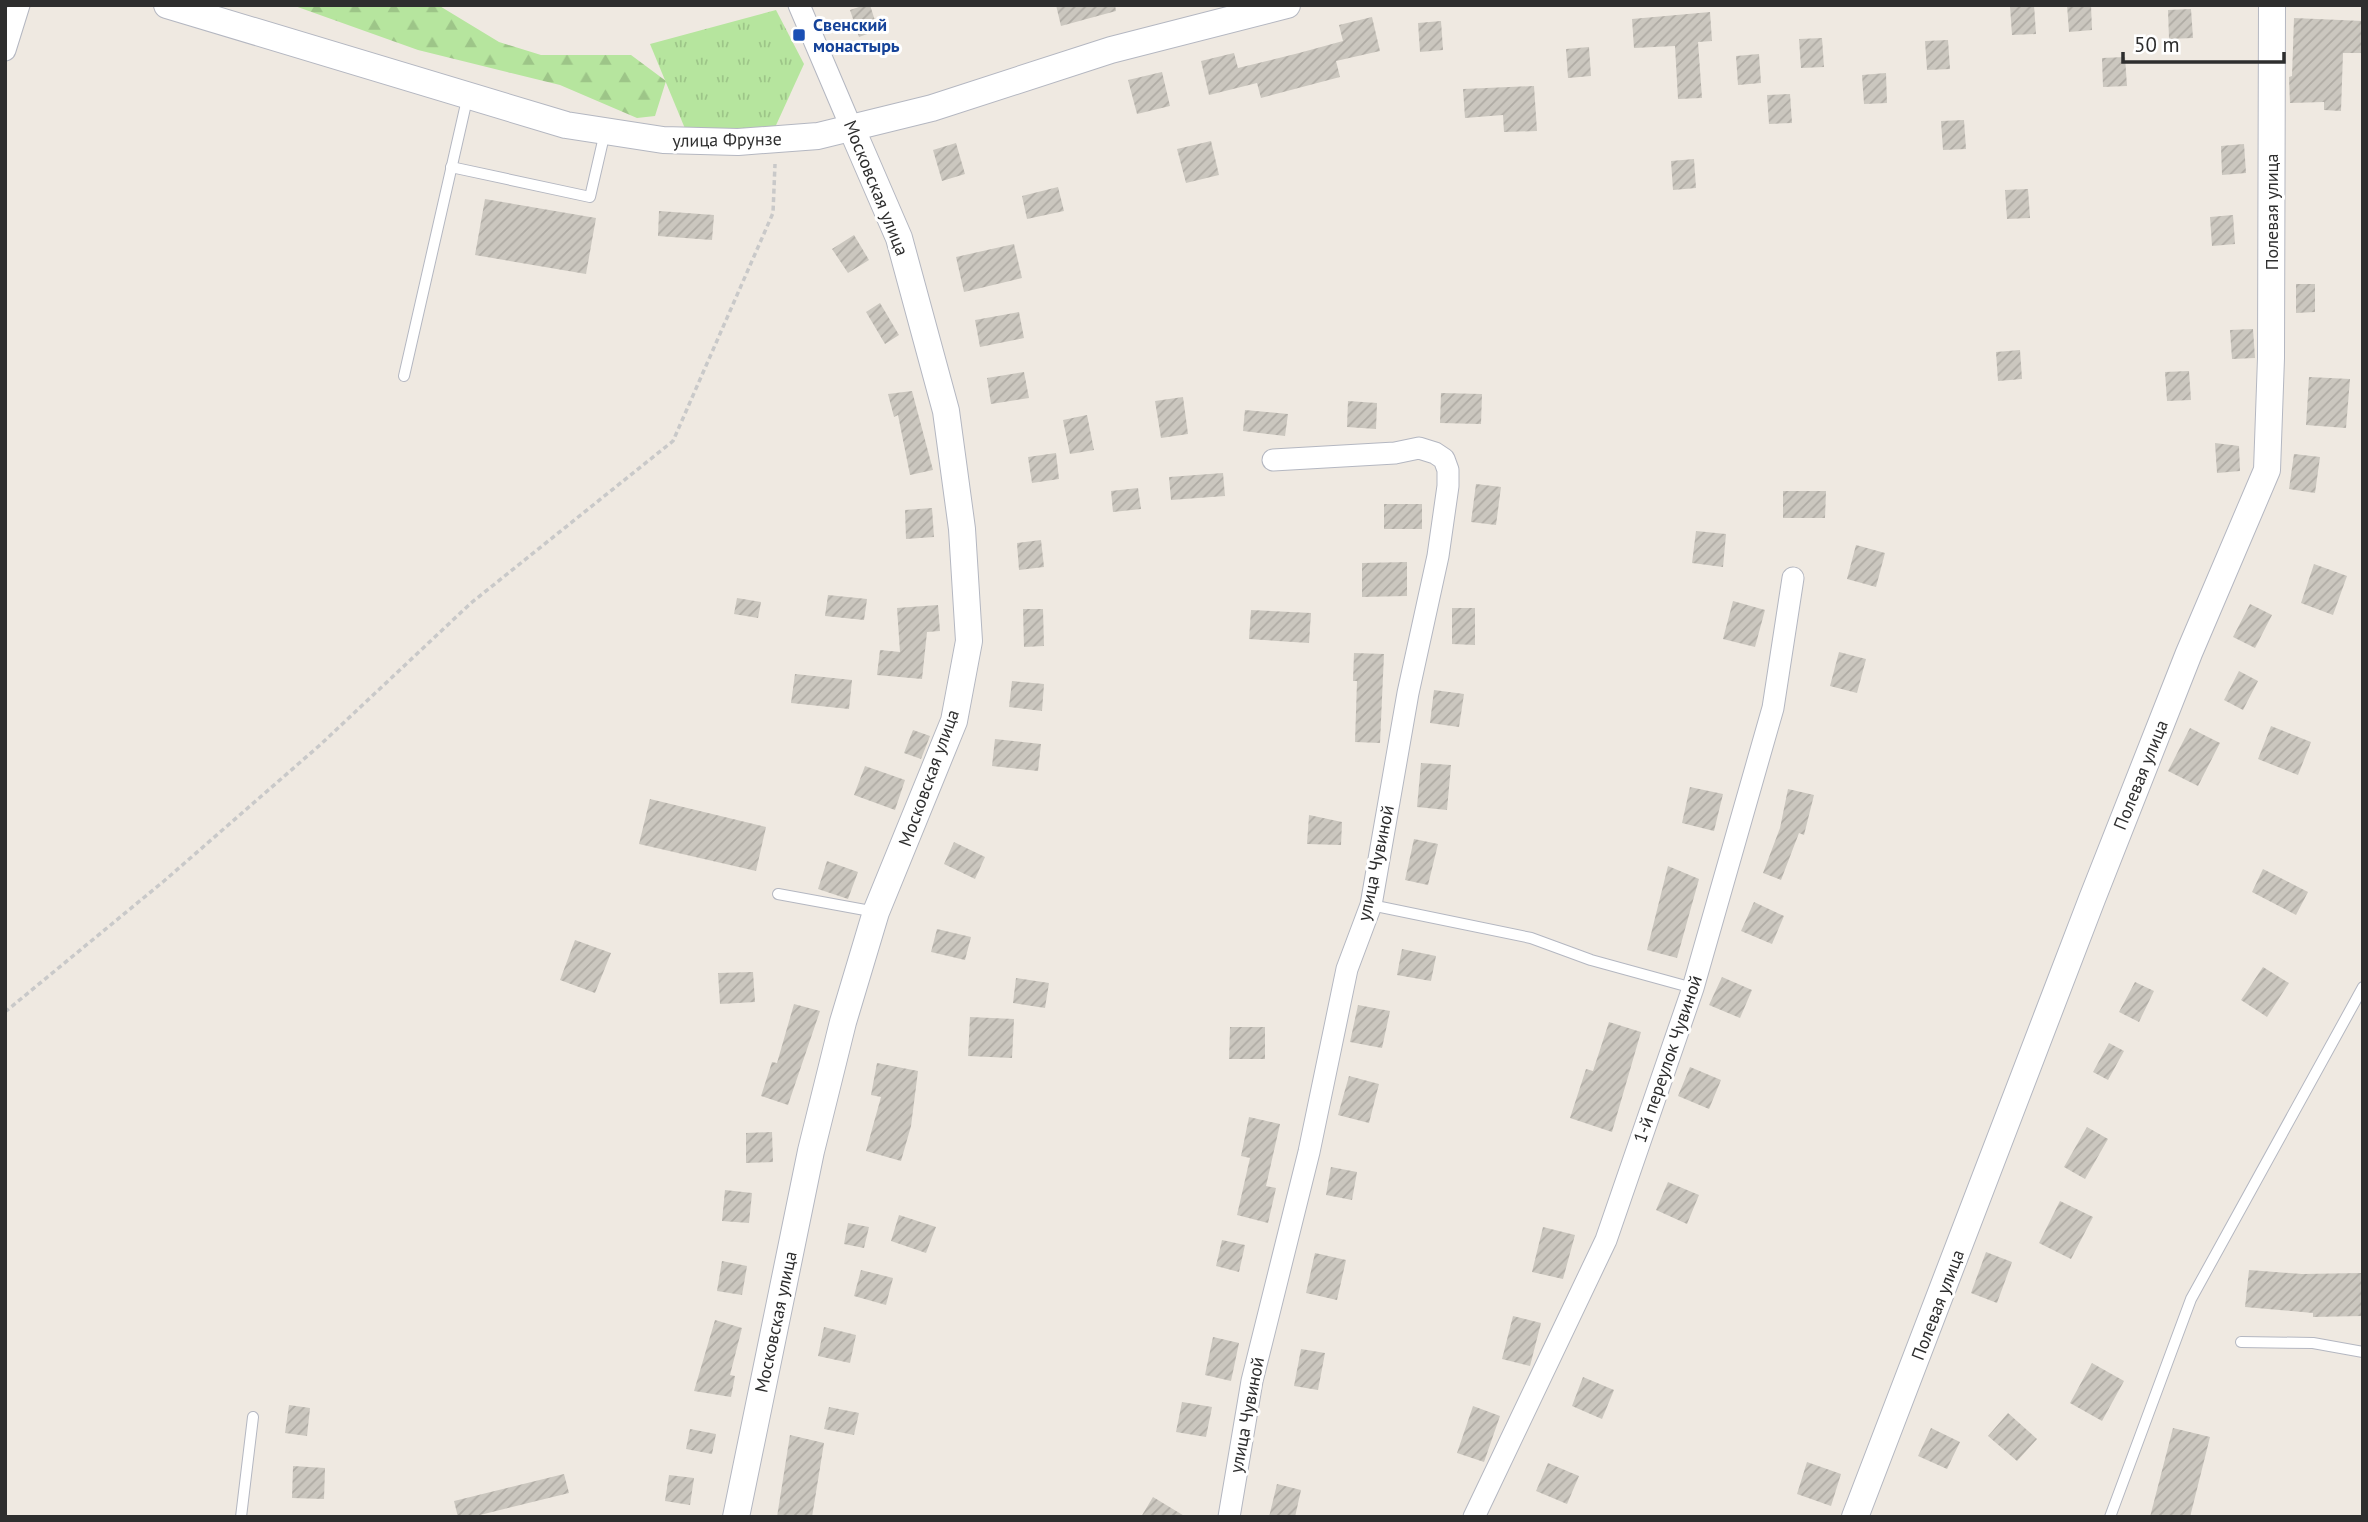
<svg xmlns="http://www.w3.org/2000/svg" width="2368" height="1522" font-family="'PT Sans',sans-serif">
<defs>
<pattern id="forest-firs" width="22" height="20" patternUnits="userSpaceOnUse" patternTransform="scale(1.75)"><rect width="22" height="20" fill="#b6e59e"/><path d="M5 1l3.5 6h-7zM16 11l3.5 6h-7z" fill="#9dc588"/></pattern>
<pattern id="park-tufts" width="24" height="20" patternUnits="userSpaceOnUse" patternTransform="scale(1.75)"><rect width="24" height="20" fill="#b6e59e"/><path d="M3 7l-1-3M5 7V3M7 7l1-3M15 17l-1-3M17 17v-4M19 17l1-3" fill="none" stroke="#9dc588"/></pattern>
<pattern id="building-hatch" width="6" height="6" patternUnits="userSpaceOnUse" patternTransform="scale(1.75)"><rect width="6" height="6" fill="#cbc7bf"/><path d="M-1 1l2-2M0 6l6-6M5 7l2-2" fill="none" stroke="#afaba4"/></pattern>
</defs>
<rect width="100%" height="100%" fill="#efe9e1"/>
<path fill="url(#forest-firs)" d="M292,5H438L499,42L541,55H631L666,81L655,116L637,118L560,85L418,50Z"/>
<path fill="url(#park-tufts)" d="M776,10L804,64L772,134L686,131L650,44Z"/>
<g fill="url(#building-hatch)">
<path d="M865,5H870L878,30L859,37L850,10Z"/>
<path d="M1056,5H1115L1116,11L1061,26Z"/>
<path d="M2034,5L2036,34L2012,35L2010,6Z"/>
<path d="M2067,5H2091L2092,30L2069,32Z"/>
<path d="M2191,9L2193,38L2169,39L2168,10Z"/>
<path d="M1710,12L1712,41L1698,42L1702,98L1678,99L1675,46L1634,48L1632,19Z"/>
<path d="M1372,17L1380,51L1336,61L1340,77L1261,98L1257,83L1209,95L1201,61L1234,53L1238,68L1299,53L1343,41L1339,25Z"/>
<path d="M2294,18L2363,21V53H2343L2341,111L2324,110V102L2290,103L2289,77L2292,76Z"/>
<path d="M1441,21L1443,50L1420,52L1418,23Z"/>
<path d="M1822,38L1824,67L1801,68L1799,39Z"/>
<path d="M1948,40L1950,69L1927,70L1925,41Z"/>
<path d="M1589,47L1591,76L1568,78L1566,49Z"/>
<path d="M1759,54L1761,83L1738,85L1736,56Z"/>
<path d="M2125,57L2127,86L2103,87L2102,58Z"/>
<path d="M1162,72L1170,106L1137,114L1128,80Z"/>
<path d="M1886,73L1887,103L1864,104L1862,75Z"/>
<path d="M1534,86L1537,131L1504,132L1503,115L1465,118L1463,89Z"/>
<path d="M1790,94L1792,123L1769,124L1767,95Z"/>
<path d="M1964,120L1966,149L1943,150L1941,121Z"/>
<path d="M1211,141L1219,175L1186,183L1177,149Z"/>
<path d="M956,143L965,174L942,181L933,150Z"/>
<path d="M2244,144L2246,173L2222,175L2221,146Z"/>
<path d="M1694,159L1696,188L1673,190L1671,161Z"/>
<path d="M1058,187L1064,211L1027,219L1022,196Z"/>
<path d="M2028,189L2030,218L2007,219L2005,190Z"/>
<path d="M485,199L596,218L586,274L475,255Z"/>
<path d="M659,211L714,215L712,240L658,236Z"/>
<path d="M2233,215L2235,244L2212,246L2210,217Z"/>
<path d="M854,235L869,260L848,273L832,249Z"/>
<path d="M1014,244L1022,278L964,292L956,257Z"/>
<path d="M2296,284H2315V312L2296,313Z"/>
<path d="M880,303L899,335L885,344L866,312Z"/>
<path d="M1019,312L1024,338L980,347L975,320Z"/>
<path d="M2253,329L2255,358L2232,359L2230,330Z"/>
<path d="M2020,350L2022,379L1998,381L1996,352Z"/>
<path d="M2189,371L2191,400L2167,401L2165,372Z"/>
<path d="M1024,372L1029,398L991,404L987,378Z"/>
<path d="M2309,377L2350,379L2346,428L2306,425Z"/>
<path d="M912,391L933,470L910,475L898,415L894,417L888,394Z"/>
<path d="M1441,393L1482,394L1481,424L1440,423Z"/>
<path d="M1183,397L1188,434L1161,438L1155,401Z"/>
<path d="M1348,401L1377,403L1376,429L1347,427Z"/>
<path d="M1245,410L1288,414L1285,436L1243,431Z"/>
<path d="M1087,415L1094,450L1070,454L1063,420Z"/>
<path d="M2215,443L2239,446L2240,471L2217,473Z"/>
<path d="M1056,453L1059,479L1032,483L1028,457Z"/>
<path d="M2294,454L2320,457L2315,493L2289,489Z"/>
<path d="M1223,473L1225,496L1171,500L1169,477Z"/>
<path d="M1476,484L1501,487L1496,525L1471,522Z"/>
<path d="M1138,488L1141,509L1113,512L1111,491Z"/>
<path d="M1783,491H1826L1825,518H1783Z"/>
<rect x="1384" y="504" width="38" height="25"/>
<path d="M932,508L934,537L906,539L905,510Z"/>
<path d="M1696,531L1726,534L1723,567L1692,563Z"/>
<path d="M1041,540L1044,567L1019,570L1017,543Z"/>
<path d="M1856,545L1885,553L1876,587L1847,579Z"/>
<path d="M1407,562V596L1362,597V563Z"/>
<path d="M2314,564L2347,576L2333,615L2301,603Z"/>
<path d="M828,595L867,599L864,620L825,616Z"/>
<path d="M737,598L761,602L758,618L734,614Z"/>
<path d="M1733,601L1765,610L1755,647L1723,639Z"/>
<path d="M2250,604L2272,615L2255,648L2233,637Z"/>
<path d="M938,605L940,631L927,632L922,679L877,675L880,650L900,652L897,608Z"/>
<path d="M1452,608H1475V645L1452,644Z"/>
<path d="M1023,609H1043L1044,646L1024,647Z"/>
<path d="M1251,610L1311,613L1309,643L1249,639Z"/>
<path d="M1839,652L1866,659L1857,693L1830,686Z"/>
<path d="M1354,653L1384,654L1380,743L1355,742L1357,681H1353Z"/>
<path d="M2239,671L2258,681L2243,710L2224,700Z"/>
<path d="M795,674L852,680L849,709L791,703Z"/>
<path d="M1012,681L1044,684L1042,711L1009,707Z"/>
<path d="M1434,690L1464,694L1459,727L1430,723Z"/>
<path d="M2271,726L2311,742L2298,775L2258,759Z"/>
<path d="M2190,728L2220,743L2198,786L2168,771Z"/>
<path d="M913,730L930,736L921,759L904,753Z"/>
<path d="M995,739L1041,744L1038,771L992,766Z"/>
<path d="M1421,763L1451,765L1447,810L1417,807Z"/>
<path d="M865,766L905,780L895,810L854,795Z"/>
<path d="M1690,787L1723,794L1714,831L1682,823Z"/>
<path d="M1788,789L1814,795L1804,835L1799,833L1781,880L1763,873L1780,828Z"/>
<path d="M650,799L766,827L756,871L639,844Z"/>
<path d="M1309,815L1342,822L1341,845L1307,844Z"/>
<path d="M1414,839L1438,844L1428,885L1405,880Z"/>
<path d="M954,842L985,857L975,879L944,864Z"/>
<path d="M827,861L858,872L848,899L818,889Z"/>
<path d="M1668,866L1699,879L1677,958L1647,950Z"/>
<path d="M2263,869L2308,892L2296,915L2252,892Z"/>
<path d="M1754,902L1784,916L1772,944L1741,931Z"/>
<path d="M937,929L971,937L965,960L931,952Z"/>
<path d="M575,940L611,953L595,993L560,980Z"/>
<path d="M1402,949L1436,956L1431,981L1397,975Z"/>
<path d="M2263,967L2289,983L2267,1017L2241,1000Z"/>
<path d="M753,972L755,1002L720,1004L718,973Z"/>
<path d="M1722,977L1752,990L1740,1018L1709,1005Z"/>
<path d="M1016,978L1049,983L1045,1008L1013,1003Z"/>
<path d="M2135,982L2154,991L2139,1022L2119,1012Z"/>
<path d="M794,1004L820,1011L788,1105L761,1096L772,1062L777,1063Z"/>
<path d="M1358,1005L1390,1011L1382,1048L1350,1042Z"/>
<path d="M970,1017L1014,1019L1012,1058L968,1056Z"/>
<path d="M1609,1022L1641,1032L1612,1132L1570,1118L1586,1069L1593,1071Z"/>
<path d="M1230,1027H1265V1059H1229Z"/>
<path d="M2109,1043L2124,1051L2108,1080L2093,1072Z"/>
<path d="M877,1063L918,1071L911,1126L901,1161L866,1151L881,1097L871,1095Z"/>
<path d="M1690,1067L1721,1080L1709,1109L1678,1096Z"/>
<path d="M1349,1076L1379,1084L1369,1123L1338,1115Z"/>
<path d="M1249,1117L1280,1124L1266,1186L1276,1188L1268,1223L1237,1215L1250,1158L1241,1156Z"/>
<path d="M2087,1127L2108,1139L2085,1179L2064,1167Z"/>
<path d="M772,1132L773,1162L746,1163V1133Z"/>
<path d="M1331,1167L1357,1172L1352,1200L1326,1195Z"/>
<path d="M1668,1182L1699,1195L1687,1224L1656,1210Z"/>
<path d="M725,1190L752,1193L749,1223L722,1221Z"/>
<path d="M2060,1201L2093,1217L2071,1259L2039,1243Z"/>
<path d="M899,1215L936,1227L926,1253L891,1241Z"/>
<path d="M848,1223L869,1227L864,1248L844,1244Z"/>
<path d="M1543,1227L1575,1235L1563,1279L1532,1272Z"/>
<path d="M1222,1240L1245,1245L1239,1272L1216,1266Z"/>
<path d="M1986,1252L2012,1262L1997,1303L1971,1293Z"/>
<path d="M1315,1253L1346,1260L1337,1300L1306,1293Z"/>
<path d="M722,1261L747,1266L742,1295L717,1291Z"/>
<path d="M861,1270L893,1278L886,1305L854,1296Z"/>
<path d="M2249,1270L2302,1274L2363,1273V1316L2313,1317V1313L2245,1307Z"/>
<path d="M1513,1316L1541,1323L1530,1366L1502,1359Z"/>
<path d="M715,1320L742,1328L730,1375L735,1376L731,1397L694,1391Z"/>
<path d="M824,1327L856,1335L850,1363L818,1356Z"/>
<path d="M1213,1337L1239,1343L1231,1381L1205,1375Z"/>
<path d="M1301,1349L1325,1353L1318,1390L1294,1386Z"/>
<path d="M2092,1363L2124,1381L2102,1421L2070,1403Z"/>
<path d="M1583,1377L1614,1390L1602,1419L1572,1406Z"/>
<path d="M1182,1402L1212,1407L1206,1437L1176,1432Z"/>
<path d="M289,1405L310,1408L307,1436L285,1433Z"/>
<path d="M1473,1406L1500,1416L1484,1462L1457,1453Z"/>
<path d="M829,1407L859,1413L854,1435L824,1429Z"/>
<path d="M2008,1413L2037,1439L2017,1461L1988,1436Z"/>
<path d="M1931,1428L1960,1442L1947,1469L1918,1456Z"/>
<path d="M2173,1428L2210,1437L2190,1517H2150Z"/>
<path d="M690,1429L716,1434L712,1454L686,1449Z"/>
<path d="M790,1435L824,1443L812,1517H777Z"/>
<path d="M1807,1462L1841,1474L1831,1506L1797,1494Z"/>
<path d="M1548,1463L1579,1476L1567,1504L1536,1491Z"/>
<path d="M293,1466L325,1468L324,1499L292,1498Z"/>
<path d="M564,1474L569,1493L472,1517H458L454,1501Z"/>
<path d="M669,1475L694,1478L690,1505L665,1501Z"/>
<path d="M1277,1484L1301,1490L1295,1517H1269Z"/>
<path d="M1153,1497L1186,1517H1141Z"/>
</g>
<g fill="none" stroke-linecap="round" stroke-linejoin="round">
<defs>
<g id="service">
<path d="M451,167L590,197L605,132"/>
<path d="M404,376L468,95"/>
<path d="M778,894L876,912"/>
<path d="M1371,905L1531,938L1591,960L1693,988"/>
<path d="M2241,1342L2313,1343L2363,1352"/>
<path d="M241,1517L253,1417"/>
<path d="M2110,1517L2191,1299L2363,987"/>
</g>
<g id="minor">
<path d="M799,5L851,127"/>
<path d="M5,50L19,5"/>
<path d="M1229,1517L1252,1381L1309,1152L1347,969L1371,905L1408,693L1438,556L1448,486V470L1444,459L1435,453L1419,448L1395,453L1273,460"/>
<path d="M1474,1517L1606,1240L1693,988L1773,708L1793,578"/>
</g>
<g id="tertiary">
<path d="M167,5L566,125L663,140L738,142L818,136L932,108L1111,50L1287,5"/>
<path d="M736,1517L811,1151L843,1022L876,912L954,721L969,641L962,529L946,411L899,238L851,127"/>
<path d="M1855,1517L2092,899L2189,653L2267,470L2271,358L2272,5"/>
</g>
</defs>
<use href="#service" stroke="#b4b7c1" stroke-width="12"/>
<use href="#minor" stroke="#b4b7c1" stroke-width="23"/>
<use href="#tertiary" stroke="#b4b7c1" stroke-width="28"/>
<path stroke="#c9c9c9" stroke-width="3.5" stroke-dasharray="5 3.5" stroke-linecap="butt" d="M5,1012L164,881L320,745L471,603L673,441L773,213L775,164"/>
<use href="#service" stroke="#fff" stroke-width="10"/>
<use href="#minor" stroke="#fff" stroke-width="21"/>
<use href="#tertiary" stroke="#fff" stroke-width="26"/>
</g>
<rect fill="#1a4fb4" stroke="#fff" stroke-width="2.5" x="792" y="28" width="14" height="14" rx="3.5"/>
<g text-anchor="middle" stroke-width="6" stroke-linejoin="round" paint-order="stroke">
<g font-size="18" font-weight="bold" fill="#164399" stroke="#fff" text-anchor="start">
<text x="813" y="31">Свенский<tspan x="813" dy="21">монастырь</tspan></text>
</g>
<g font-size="18" fill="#2e2e2e" stroke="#fff">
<text transform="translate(727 140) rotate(-1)" y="6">улица Фрунзе</text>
<text transform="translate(876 188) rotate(68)" y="6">Московская улица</text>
<text transform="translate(2272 212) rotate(-90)" y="6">Полевая улица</text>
<text transform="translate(2141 775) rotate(-68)" y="6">Полевая улица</text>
<text transform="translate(929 778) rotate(-70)" y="6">Московская улица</text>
<text transform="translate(1376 863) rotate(-78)" y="6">улица Чувиной</text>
<text transform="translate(1668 1059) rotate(-71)" y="6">1-й переулок Чувиной</text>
<text transform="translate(1938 1305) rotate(-69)" y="6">Полевая улица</text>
<text transform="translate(776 1322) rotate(-78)" y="6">Московская улица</text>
<text transform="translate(1247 1415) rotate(-79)" y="6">улица Чувиной</text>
</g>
</g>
<rect width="2368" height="1522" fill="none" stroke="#2e2e2e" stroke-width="14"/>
<path d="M2123 52v10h161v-10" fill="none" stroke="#2e2e2e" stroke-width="3.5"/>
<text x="2134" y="52" font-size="21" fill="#2e2e2e" stroke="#ffffff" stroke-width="5" paint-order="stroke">50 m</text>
</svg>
